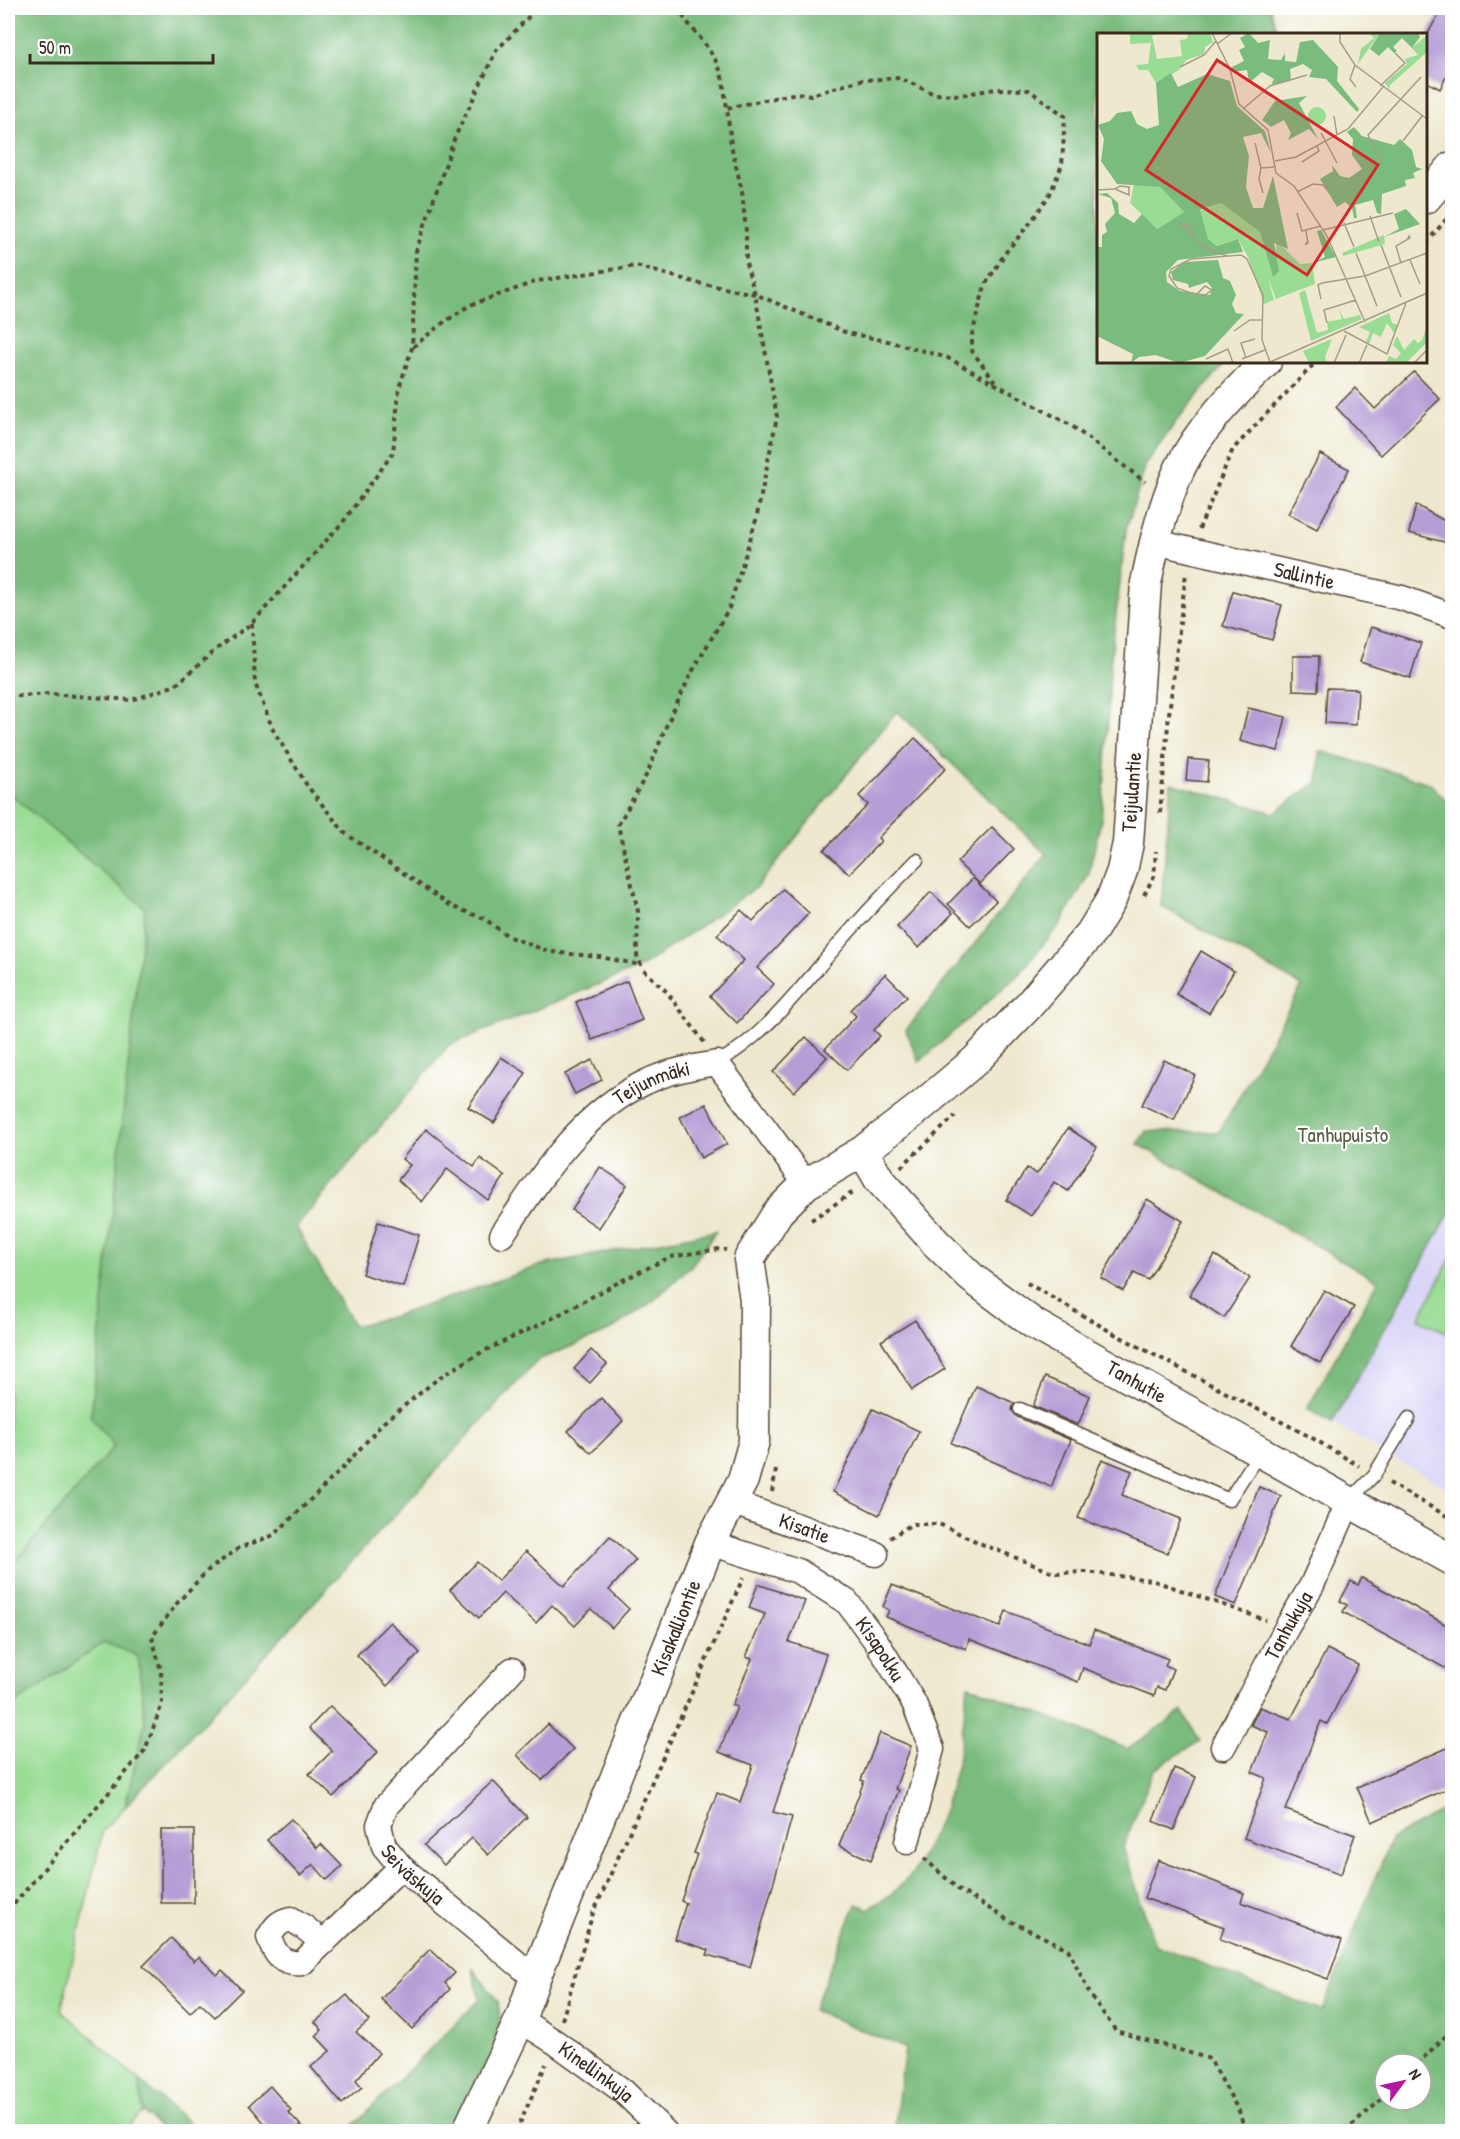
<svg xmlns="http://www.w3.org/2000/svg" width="1460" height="2139" font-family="'Patrick Hand',sans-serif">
<rect width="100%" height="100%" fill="#fff"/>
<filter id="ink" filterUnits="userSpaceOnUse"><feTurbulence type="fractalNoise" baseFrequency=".0167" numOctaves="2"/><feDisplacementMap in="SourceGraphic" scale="12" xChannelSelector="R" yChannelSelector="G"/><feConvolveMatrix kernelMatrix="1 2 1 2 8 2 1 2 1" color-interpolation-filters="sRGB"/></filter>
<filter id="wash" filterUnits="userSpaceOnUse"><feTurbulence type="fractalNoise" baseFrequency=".008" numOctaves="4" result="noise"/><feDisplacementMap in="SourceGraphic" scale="24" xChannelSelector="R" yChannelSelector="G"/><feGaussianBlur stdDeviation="1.35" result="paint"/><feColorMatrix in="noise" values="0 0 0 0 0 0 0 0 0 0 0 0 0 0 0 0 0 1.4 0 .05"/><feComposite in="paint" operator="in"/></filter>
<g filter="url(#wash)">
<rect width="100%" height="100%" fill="#ede8ce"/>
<path fill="#dad6f7" d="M1452,1209V1491L1332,1423Z"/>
<g fill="#99dc94" stroke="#6a8359" stroke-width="1.5">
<path d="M8,792L145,908L91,1417L115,1446L8,1570Z"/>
<path d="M1452,1256V1335L1419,1319Z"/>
<path d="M104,1642L138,1656L145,1723L125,1807L103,1830L61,2010L139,2080L143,2112L124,2131L8,2132V1709Z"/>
</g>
<g fill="#7abc7e" stroke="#5a734e" stroke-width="1.5" fill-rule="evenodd">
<path d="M8,8H1270L1278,34H1098V362H1226L1177,420L1146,464L1126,530L1110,666L1106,765L1101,820L1088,876L1061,923L1018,975L919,1062L906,1030L1046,854L897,711L757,887L641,967L449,1045L296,1227L354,1326L395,1316L542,1265L716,1231L691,1266L653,1301L609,1331L538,1360L125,1807L145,1723L138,1656L104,1642L8,1709V1570L114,1446L91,1417L145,908L8,792Z"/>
<path d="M1320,751L1429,783L1452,806V1209L1332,1423L1307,1409L1378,1281L1138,1144L1146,1131L1219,1132L1302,986L1161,906L1171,783L1274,813L1318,781Z"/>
<path d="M968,1685L1128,1749L1182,1711L1200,1741L1154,1769L1123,1847L1155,1945L1322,2011L1391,1839L1452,1805V2131H894L905,2048L813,2010L856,1904L869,1909L892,1894L913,1873L944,1811L959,1756ZM1385,2064H1421V2100H1385Z"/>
<path d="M472,1968L498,2001L502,2038L477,2080L452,2131L347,2132L480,1999Z"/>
<path d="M139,2080L198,2131H163L143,2112Z"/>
</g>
<g id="blocks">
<g fill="#b59ed6">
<path d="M1442,8H1452V65L1440,89L1425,81V39Z"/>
<path d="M1414,372L1440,399L1381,455L1336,407L1355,388L1375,409Z"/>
<path d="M1320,454L1349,469L1317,529L1288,514Z"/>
<path d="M1416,505L1452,525V544L1409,533Z"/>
<path d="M1233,591L1282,605L1272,640L1223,626Z"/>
<path d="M1371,627L1421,643L1410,678L1360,662Z"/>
<path d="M1293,656H1319L1318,691L1293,690Z"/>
<path d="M1327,688L1358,689L1356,725L1325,723Z"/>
<path d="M1248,708L1286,717L1278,751L1240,741Z"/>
<path d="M915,738L946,768L878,838L881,841L849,874L824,850L868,805L859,796Z"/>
<path d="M1188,759L1209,761L1207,782L1186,780Z"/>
<path d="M992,827L1014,849L980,884L957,862Z"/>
<path d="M973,878L996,901L970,926L948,904Z"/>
<path d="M783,889L809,913L757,968L774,984L737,1023L710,996L744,960L717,935L741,910L753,921Z"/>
<path d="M931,892L953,913L919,948L897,927Z"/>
<path d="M1201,951L1234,971L1209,1013L1176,994Z"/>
<path d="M885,974L907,996L874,1030L880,1036L847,1070L825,1049L856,1016L850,1010Z"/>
<path d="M627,981L642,1020L592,1040L576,1002Z"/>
<path d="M806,1037L827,1057L794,1092L773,1072Z"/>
<path d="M501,1057L526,1073L494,1123L468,1107Z"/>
<path d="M592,1060L602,1080L575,1094L565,1074Z"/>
<path d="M1164,1060L1195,1075L1174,1120L1142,1105Z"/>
<path d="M706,1104L727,1144L701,1158L680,1117Z"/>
<path d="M1068,1128L1097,1147L1068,1191L1054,1182L1031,1216L1006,1200L1027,1168L1037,1174Z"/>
<path d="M426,1129L474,1167L480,1158L505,1176L488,1200L447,1169L422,1202L398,1180L410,1165L402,1159Z"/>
<path d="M600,1167L627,1185L599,1228L572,1210Z"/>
<path d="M1147,1199L1183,1221L1148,1280L1134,1273L1123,1291L1101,1278Z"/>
<path d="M378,1222L419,1235L403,1287L362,1274Z"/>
<path d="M1215,1255L1250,1278L1224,1318L1189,1295Z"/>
<path d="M1324,1290L1354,1307L1320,1363L1291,1346Z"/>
<path d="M915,1320L945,1369L912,1390L881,1341Z"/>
<path d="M591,1350L607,1364L590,1383L574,1369Z"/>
<path d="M1045,1377L1090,1396L1078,1425L1033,1406Z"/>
<path d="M976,1386L1014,1403L1012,1410L1017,1417L1071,1440L1051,1487L951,1443Z"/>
<path d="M601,1398L623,1421L591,1453L568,1431Z"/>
<path d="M873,1409L919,1431L879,1515L833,1492Z"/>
<path d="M1102,1459L1132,1471L1122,1495L1181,1519L1167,1553L1078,1518Z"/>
<path d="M1259,1487L1281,1496L1236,1605L1215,1597Z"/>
<path d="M610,1536L636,1560L609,1590L629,1609L612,1628L591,1609L575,1626L552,1605L536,1623L503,1593L479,1618L450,1590L477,1562L498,1581L526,1551L564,1586Z"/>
<path d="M1362,1578L1452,1628V1672L1343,1612L1347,1605L1340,1601L1351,1581L1358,1585Z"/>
<path d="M758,1584L805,1601L789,1642L826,1654L773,1812L792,1817L750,1967L707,1955L709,1950L675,1939L686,1903L681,1901L697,1854L694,1853L717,1793L740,1802L753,1765L719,1752L737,1707L732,1705L752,1659L746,1657L765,1614L749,1608Z"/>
<path d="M892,1585L1000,1627L1006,1611L1089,1644L1094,1630L1168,1659L1165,1665L1173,1669L1165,1690L1157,1687L1154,1696L1083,1668L1078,1682L969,1639L966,1649L886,1617L889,1610L883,1607Z"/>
<path d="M390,1622L420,1653L387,1686L357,1655Z"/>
<path d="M1327,1649L1358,1665L1327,1724L1321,1721L1286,1810L1355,1835L1341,1874L1244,1838L1266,1778L1252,1772L1268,1732L1251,1725L1260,1707L1291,1719Z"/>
<path d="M330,1706L378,1752L333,1797L309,1774L332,1751L309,1728Z"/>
<path d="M548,1724L573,1749L542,1780L517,1755Z"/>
<path d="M880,1733L911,1746L895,1789L899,1790L871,1860L839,1846L864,1781L861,1780Z"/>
<path d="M1452,1746V1787L1372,1822L1357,1787Z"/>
<path d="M1174,1768L1196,1777L1174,1830L1153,1821Z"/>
<path d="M493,1781L527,1817L488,1855L472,1838L444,1865L424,1845Z"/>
<path d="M291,1819L317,1848L321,1844L342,1866L327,1880L313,1864L300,1876L267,1840Z"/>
<rect x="161" y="1830" width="33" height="73"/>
<path d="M1158,1860L1244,1893L1241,1902L1342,1940L1328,1979L1220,1939L1224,1927L1144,1898Z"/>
<path d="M171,1938L194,1961L199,1957L217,1975L222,1970L242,1990L215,2017L200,2003L190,2013L143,1966Z"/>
<path d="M430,1949L455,1973L445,1983L450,1989L412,2029L381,1999Z"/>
<path d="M347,1995L369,2021L356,2032L379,2053L356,2080L362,2087L342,2104L311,2067L330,2051L316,2036L322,2030L315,2022Z"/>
<path d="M270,2086L291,2110L288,2112L307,2132H272L249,2105Z"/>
</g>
</g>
</g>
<g filter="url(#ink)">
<use href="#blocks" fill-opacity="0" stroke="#564638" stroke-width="1.5"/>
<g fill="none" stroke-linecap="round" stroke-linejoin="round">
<defs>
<g id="service">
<path d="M717,1063C764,1036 795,995 829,955C857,922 886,891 917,860"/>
<path d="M1020,1409L1229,1500L1260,1452"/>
<path d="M1349,1501L1374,1475L1409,1418"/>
</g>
<g id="minor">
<path id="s1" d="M1155,542L1402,598L1452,616"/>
<path id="s2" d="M502,1235C541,1177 580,1113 646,1082C668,1071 693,1067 717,1063L806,1184"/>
<path id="s3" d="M731,1502L876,1554"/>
<path id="s4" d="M710,1543L798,1571L847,1602L878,1644L914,1703L932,1749L907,1842"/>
<path id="s5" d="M512,1670L386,1806L379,1825L384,1846L401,1867L535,1978"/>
<path id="s6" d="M1223,1747L1287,1627L1312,1585L1349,1501"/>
<path d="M323,1943L304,1927L291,1919C279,1921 275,1927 269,1937C275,1955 282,1965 302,1963L401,1867"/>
<path id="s7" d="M520,2020L555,2042L623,2091L665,2132"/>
</g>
<g id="tertiary">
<path d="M1426,198L1452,167"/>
<path id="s8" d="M863,1151L879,1179L936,1243L972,1278L1034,1324L1452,1560"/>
<path id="s9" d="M467,2132L520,2020L535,1978L710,1543L743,1480L754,1441L755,1300L749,1259L778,1212L806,1184L863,1151L919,1108L976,1060L1028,1006L1091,933L1111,900L1122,871L1128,843L1146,583C1154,544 1163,505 1180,468C1200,427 1234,394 1266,362"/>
</g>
</defs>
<use href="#service" stroke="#564638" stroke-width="15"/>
<use href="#minor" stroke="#564638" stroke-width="27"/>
<use href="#tertiary" stroke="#564638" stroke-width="33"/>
<g stroke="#564638" stroke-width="4" stroke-dasharray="4.5 4.5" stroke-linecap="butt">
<path d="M677,8C691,29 710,46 720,70C724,82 725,96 727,108"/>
<path d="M1426,243L1450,215"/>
<path d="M413,347L440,325L470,305L538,281L636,266L698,283L755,294L847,333L892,342L948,358L1072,426L1145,482"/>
<path d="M1199,529L1233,449L1316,362"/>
<path d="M252,623L255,683L273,730L308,787L345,833L451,906L485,919L509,937L551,952L600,957L641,965"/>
<path d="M8,697L49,694L132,700L176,685L214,651L252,623L343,522L393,453L399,388L412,348L416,251L455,137L496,51L537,8"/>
<path d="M1160,813L1169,714L1186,573"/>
<path d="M1144,895L1154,876L1156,851"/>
<path d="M704,1042L667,992L643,969L637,956L638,911L618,825L648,772L667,724L692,672L729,608L756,520L777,417L755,294L746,263V232L742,191L731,145L727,108L797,93L811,95L861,80L900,78L934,94L961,95L995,89L1029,90L1065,116L1062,165L1050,194L1031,222L1006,252L985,285L972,335V351L996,383"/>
<path d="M901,1167L955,1116"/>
<path d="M811,1220L855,1191"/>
<path d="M1027,1283L1111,1332L1314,1439L1359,1466"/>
<path d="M1389,1483L1452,1519"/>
<path d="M772,1492L776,1470"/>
<path d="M890,1538L912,1524H939L984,1545L1054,1573L1086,1572L1152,1580L1266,1620"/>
<path d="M924,1858L959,1890L1008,1920L1068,1949L1091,1996L1116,2031L1210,2059L1241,2115L1244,2132"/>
<path d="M8,1911L145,1750L162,1704L161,1671L152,1637L178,1602L207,1571L239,1548L274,1535L340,1471L384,1422L440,1377L482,1352L549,1320L621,1281L670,1257L719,1249L726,1250"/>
<path d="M562,2020L592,1916L743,1578"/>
<path d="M1417,2064L1452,2030"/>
<path d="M516,2132L546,2064"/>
<path d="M1345,2132L1385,2096"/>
</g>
<use href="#service" stroke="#fff" stroke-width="12"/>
<use href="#minor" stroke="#fff" stroke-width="24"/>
<use href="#tertiary" stroke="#fff" stroke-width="30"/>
</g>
</g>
<g text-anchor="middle" stroke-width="4.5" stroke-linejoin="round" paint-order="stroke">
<g font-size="21" fill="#3b2a1e" stroke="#fff">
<text dy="7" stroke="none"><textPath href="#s1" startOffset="153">Sallintie</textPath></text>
<text dy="7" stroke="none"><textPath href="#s9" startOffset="1558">Teijulantie</textPath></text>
<text dy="7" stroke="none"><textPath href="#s2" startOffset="218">Teijunmäki</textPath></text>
<text dy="7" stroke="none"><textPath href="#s8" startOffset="363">Tanhutie</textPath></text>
<text dy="7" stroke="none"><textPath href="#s3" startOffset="78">Kisatie</textPath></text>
<text dy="7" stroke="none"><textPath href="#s6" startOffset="138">Tanhukuja</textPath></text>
<text dy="7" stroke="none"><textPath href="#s9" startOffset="546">Kisakalliontie</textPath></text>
<text dy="7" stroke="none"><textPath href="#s4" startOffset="208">Kisapolku</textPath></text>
<text dy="7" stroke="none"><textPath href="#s5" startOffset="268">Seiväskuja</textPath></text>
<text dy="7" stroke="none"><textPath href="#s7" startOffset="92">Kinellinkuja</textPath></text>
</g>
<g font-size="21" fill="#575f41" stroke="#fff">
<text x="1343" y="1142">Tanhupuisto</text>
</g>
</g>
<g transform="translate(1097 33)">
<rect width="330" height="330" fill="#ede8ce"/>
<path d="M33,0H61L55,3L60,26L85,23L83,7L90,6L91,1L113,0L116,9L108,14L107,21L89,27L82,37L59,50L51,37H42L39,32L51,31L54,10L33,11ZM273,0H283L261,31L264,16L277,5ZM330,2L329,20L293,52V56L288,50L310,31L308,26L321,22L315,15ZM211 83a9 9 0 1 1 18 0a9 9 0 1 1-18 0ZM37,151L63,154L87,179L60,196L33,170ZM124,170L163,199L176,244L180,208L203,231L215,230L218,251L179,266L171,245L177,267L167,271L151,224L141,206L118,213L109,204L102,178ZM287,202L288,211L246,223L245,220ZM208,257L220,300L231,297L230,289L245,286L242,276L247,286L262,282L265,286L214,308L202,260ZM292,280L295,290L301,292L297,300L290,290L284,304L276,300L272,311L269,309L273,299L262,294ZM330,294V309L309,330H289L292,323L299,326L304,320L296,312L300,303L307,317L317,306L321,310L325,307ZM235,306L228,324L230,330H212L206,318Z" fill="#99dc94"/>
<path d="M152,0L161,10L173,7L171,26L184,27L188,20V28L199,29L203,9L216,7L241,34L240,48L262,76L260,79L229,46L212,44L215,37L206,31L193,36L194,47L174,52L177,46L165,39L152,50L150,37L137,39L135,34L147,28L142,17L148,14L143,5ZM283,0H321L323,4L315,15L305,5L296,14L300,18L297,20L291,14L282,23L273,16ZM74,40L81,54L110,41L133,48L140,73L168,98L174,120L164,100L146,104L152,123L149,154L156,175H166L176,143L191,216L177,210L182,238L176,244L163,199L124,170L103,177L111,206L119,213L141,206L146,219L81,227L69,239L70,249L83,258L113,262L115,255L110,249L92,255L91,251L76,247L74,239L87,229L121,227L126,245L133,248L139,262L135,271L139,280L147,281L108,323L82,330L59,322L42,324L34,330L36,321L0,303V214H5V202L10,199L8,191L18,180L14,165L1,161L10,160L21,170L22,181L37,190L45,181L60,196L87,179L63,154L20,151L4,128L7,106L1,92L13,88L20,80L34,78L40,91L50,96L62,92L59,50ZM210,63L202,70L221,106L212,96L191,107L194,100L187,87L174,94L165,87L178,68ZM257,94L265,103L297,112L303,106L315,117L319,134L325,136L316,140L318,145L308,147L309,153L285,161L284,181L280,180L276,167L258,172L260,185H257L255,175L248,169L240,174L223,146L236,138L235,132L243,143L252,145L265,136L255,122L256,106L250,99ZM309,176L323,191L287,204L302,196L297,181ZM224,197L239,224L215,230L228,224L220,198Z" fill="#7abc7e"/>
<path fill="none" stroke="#a69c88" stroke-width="1.5" d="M115,0L133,36L142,71L171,97L179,140L197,153L230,203L268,289M243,0V9L258,32L330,86M120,11L135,0M258,32L253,46L259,54M83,34L107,22L119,8M283,53L308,30L298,20M146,76L173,53L210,42M237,83L240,102M224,100L240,130M306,108L325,83M158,110L164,135M178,128L199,124L251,96L286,54M205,129L222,118L220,113M285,130L271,102L324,44M23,153L32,154V162L18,156ZM0,157L18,156M200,159L216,151L226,152L232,159M166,160L162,146L164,135L177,134M200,180L205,198L224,193M273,183L282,209M83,189L104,213L130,223M247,190L257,214M86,192H94L97,204M226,197L296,180M209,198L211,210L208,212L211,208M284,212L304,264M259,220L280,273M313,227L323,251M304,230L299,213L313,205L312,203L310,207M100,261L108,253L115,257L108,262L100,261L91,259L80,255L72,243L74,236L94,226L144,222L150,226L166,262L165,307L173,329M224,266L221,252L225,250L268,243L330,220M230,290L227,277L259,267M137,298L153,287H165M247,298L290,321L309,270M149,325L144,310L158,306M109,326L131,316L136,330M145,326L168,317M171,330L330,260M237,330L249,302M262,330L270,312M317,330L330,317"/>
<path fill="#d62828" fill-opacity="0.15" stroke="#d62828" stroke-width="3" d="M120,27L281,132L210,242L49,137Z"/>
<rect width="330" height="330" fill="none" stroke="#3b2a1e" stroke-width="3"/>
</g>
<rect width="1460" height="2139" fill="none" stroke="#fff" stroke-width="30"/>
<g transform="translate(1403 2082) rotate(57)"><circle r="28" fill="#ffffff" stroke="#b1aaa5" stroke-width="1.5"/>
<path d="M0-4.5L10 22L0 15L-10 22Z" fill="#b5179e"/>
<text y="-9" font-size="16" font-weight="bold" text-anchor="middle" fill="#3b2a1e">N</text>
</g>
<path d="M30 54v9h183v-9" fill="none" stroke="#3b2a1e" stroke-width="3"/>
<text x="39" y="54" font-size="18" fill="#3b2a1e" stroke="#ffffff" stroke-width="4.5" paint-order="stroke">50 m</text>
</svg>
